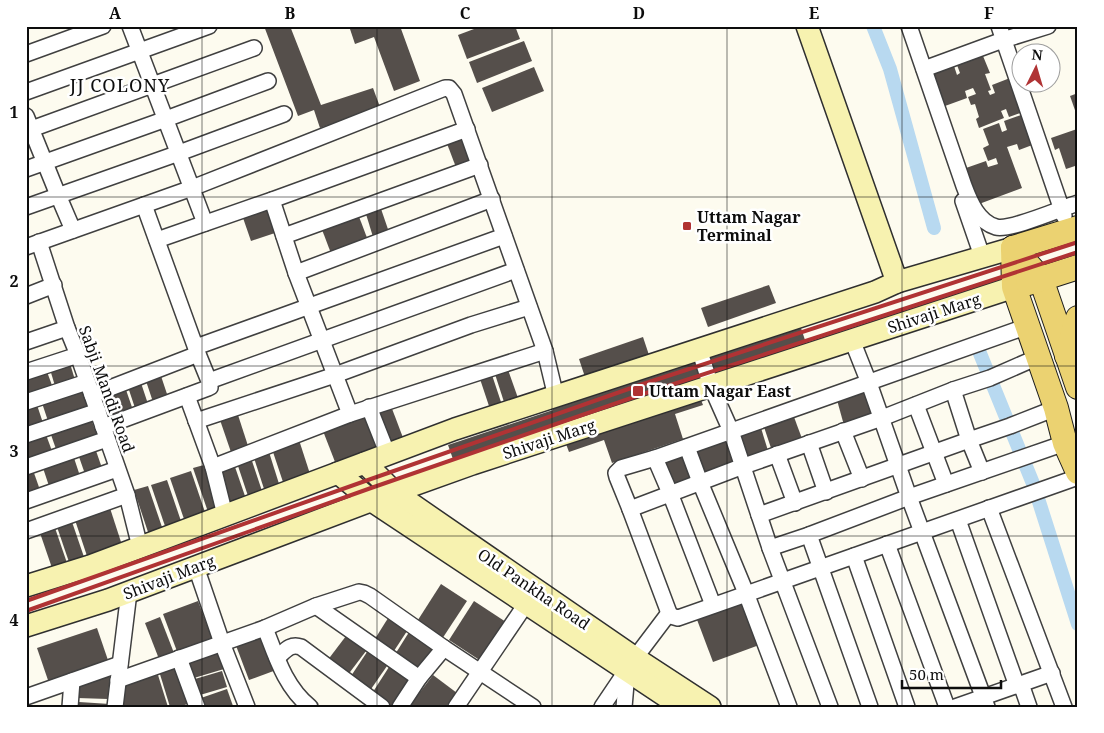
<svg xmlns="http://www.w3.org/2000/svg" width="1104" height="733" font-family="'Noto Serif',serif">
<rect width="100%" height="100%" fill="#fdfbef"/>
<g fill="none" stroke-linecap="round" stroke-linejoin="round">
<g stroke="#b8d9f0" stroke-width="14">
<path d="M873,26L890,69L934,228"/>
<path d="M979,351L1034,486L1078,624"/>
</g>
</g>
<g fill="#554f4b">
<path d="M264,26H290L321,105L373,88L380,107L320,128L314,110L298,116Z"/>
<path d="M349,26H400L420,81L394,91L374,37L355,44Z"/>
<path d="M482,26H515L520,39L467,59L458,35Z"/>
<path d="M524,41L532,61L477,83L469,62Z"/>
<path d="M983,56L990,73L985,74L991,90L988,91L990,95L995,93L992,85L1010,78L1023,112L1009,117L1006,109L1001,111L1004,118L979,128L976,119L979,117L975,104L971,105L968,97L976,94L973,88L965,91L967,98L945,106L934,73L954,66L957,75L960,73L957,65Z"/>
<path d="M534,67L544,91L492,112L482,88Z"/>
<path d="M1078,93V113H1076L1070,96Z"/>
<path d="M1024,114L1035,144L1019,150L1017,144L1007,147L1022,188L979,204L966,168L986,161L988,167L998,164L996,158L988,161L983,148L989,145L983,129L999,123L1002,132L1007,130L1004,121Z"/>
<path d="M1077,129L1078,165L1066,169L1059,148L1055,150L1051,138Z"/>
<path d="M463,135L474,164L457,170L446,141Z"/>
<path d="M272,205L281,231L251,241L242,215Z"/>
<path d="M380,206L390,235L374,240L365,211Z"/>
<path d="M358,214L369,243L332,256L321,227Z"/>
<path d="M769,285L776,303L708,327L701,308Z"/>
<path d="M800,325L811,358L699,395L703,405L675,414L683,439L612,463L604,440L569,452L566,444L460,479L448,445L553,410L549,399L588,386L579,359L643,337L652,364Z"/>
<path d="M69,360L75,380L55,386L49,366Z"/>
<path d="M506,364L518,398L504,402L493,368Z"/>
<path d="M46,369L53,388L29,396L26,388V375Z"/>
<path d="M490,369L502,405L490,409L478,373Z"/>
<path d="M161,376L169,400L154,405L146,381Z"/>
<path d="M141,383L149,407L136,411L128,387Z"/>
<path d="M125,387L134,413L105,422L97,397Z"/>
<path d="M83,390L89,408L48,421L42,403Z"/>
<path d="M867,391L876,419L845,429L837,400Z"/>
<path d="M37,405L44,426L26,432V409Z"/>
<path d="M391,406L405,443L386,450L372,413Z"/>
<path d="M370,413L384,449L337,467L323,431Z"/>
<path d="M238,415L250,452L233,458L220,420Z"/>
<path d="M794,417L804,444L773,454L764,427Z"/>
<path d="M91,419L97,435L56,449L50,432Z"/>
<path d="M761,428L769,454L746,462L737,436Z"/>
<path d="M45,432L52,451L26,459V438Z"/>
<path d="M728,439L738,465L700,478L691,452Z"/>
<path d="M299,440L311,477L284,485L272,449Z"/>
<path d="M95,448L102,468L85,474L78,454Z"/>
<path d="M269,452L280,487L265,492L254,458Z"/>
<path d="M687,454L696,480L672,488L663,462Z"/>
<path d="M74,458L80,476L49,486L43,468Z"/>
<path d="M251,458L263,494L249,499L237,463Z"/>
<path d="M211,463L223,507L208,512L193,468Z"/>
<path d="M234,464L246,499L228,505L216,470Z"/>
<path d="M191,471L206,515L185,522L170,478Z"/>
<path d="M34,473L40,490L26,495V475Z"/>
<path d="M167,480L182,524L166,529L151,485Z"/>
<path d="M148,486L163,530L149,535L134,490Z"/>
<path d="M109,505L122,545L87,556L74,517Z"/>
<path d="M71,519L84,557L69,562L56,524Z"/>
<path d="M54,525L67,563L52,568L39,530Z"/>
<path d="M441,584L467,601L442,639L416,623Z"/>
<path d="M744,599L762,644L713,662L696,617Z"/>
<path d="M198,601L213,641L178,654L163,614Z"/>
<path d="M474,601L506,622L481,661L449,640Z"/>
<path d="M390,615L409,628L392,654L373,642Z"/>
<path d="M160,617L174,653L159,659L145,623Z"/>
<path d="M97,628L110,666L50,686L37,648Z"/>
<path d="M411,629L438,647L420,673L394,656Z"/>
<path d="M265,632L279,669L249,680L235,643Z"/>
<path d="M346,636L366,651L347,676L327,661Z"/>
<path d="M218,650L224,669L194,678L188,659Z"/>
<path d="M367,652L387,666L369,692L349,679Z"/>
<path d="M178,665L191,703L178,707H170L159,671Z"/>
<path d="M389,667L412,682L395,707H388L371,695Z"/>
<path d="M222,671L227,687L200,695L195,679Z"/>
<path d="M110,673L108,699L77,698V687Z"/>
<path d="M158,675L168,707H120L123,686Z"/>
<path d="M433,675L457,693L446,707H414L411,704Z"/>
<path d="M227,689L233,706L229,707H204L201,698Z"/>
<path d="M79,702L110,704L109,707H78Z"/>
</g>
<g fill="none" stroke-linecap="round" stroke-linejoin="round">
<defs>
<g id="street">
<path d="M130,26L205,223"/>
<path d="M909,26L964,186C970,202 978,222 996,227C1010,231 1062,208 1078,203"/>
<path d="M999,26L1064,216"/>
<path d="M26,54L103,26"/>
<path d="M924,69L1003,40L1048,26"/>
<path d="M26,92L209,26"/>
<path d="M26,116L58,195L73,230"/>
<path d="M26,131L254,48"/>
<path d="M26,169L166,119L268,81"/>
<path d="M272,200L296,273L350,414"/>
<path d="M963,201L982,256"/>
<path d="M26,207L179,153L284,114"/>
<path d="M284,236L480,165"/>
<path d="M157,240L272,200L467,129"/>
<path d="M39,242L67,328L78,355L127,495L140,547"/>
<path d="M26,247L192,188L445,88H449L454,94L545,351L556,397"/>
<path d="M296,273L492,199"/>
<path d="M26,296L54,285"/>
<path d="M1028,326L655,458L621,468L616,473L617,477L630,509L669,613L671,616L678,618L1078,477"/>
<path d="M852,340L869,383L909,497L987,707"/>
<path d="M26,342L67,328"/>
<path d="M196,347L504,236"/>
<path d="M699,349L711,386L731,431L770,548L830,707"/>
<path d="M26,372L78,355"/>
<path d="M209,381L516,270"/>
<path d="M953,390L969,440L982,472"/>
<path d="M92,395L198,354"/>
<path d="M187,396L213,467L225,515"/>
<path d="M26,402L87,382"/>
<path d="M916,405L946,484"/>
<path d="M369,407L388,455"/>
<path d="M196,421L335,375L471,325L529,307"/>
<path d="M103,427L208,388L210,387L209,381L198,354L144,205"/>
<path d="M843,431L862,479"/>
<path d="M26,435L98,411"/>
<path d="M809,443L826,492"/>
<path d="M687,447L700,482L746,593L789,707"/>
<path d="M777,454L795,503"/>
<path d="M655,458L670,493L713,605"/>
<path d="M26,467L107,439"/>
<path d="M213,467L350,414L545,351"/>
<path d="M26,501L117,469"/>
<path d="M989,508L1064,707"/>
<path d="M630,509L738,468L882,418L953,390L990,378L1038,357"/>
<path d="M759,515L969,440L1010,426L1056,408"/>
<path d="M958,520L1017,686"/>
<path d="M26,531L127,495"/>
<path d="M809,535L870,707"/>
<path d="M887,544L947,707"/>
<path d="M770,548L809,535L909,497L1065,443"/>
<path d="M854,556L907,707"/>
<path d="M196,567L222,643L247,707"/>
<path d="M316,606L419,678"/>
<path d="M265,628C276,656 285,687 310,707"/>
<path d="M179,658L197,707"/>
<path d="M277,658C285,651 290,643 301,647L382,707"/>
<path d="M118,680L265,628L316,606L359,592L364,593L370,596L444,648L533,707"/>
<path d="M1021,684L1029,707"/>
<path d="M26,697L120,664"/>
<path d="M70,707L72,681"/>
<path d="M115,707L129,592"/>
<path d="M400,707L419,678L444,648"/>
<path d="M456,707L526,604"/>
<path d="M602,707L635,658L669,613"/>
<path d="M624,707L627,672"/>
<path d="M955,707L1052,673"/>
</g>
<g id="secondary">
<path d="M807,26L897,282"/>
<path d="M365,463L394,492L635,658L710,707"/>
<path d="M338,473L372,501L682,707"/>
<path d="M26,586L90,566L455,429L875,292L897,282L1013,248"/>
<path d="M26,626L108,600L394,492L472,464L1014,287"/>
</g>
<g id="primary">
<path d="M1013,248L1014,287L1056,408L1065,443L1078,472"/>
<path d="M1013,248L1041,279L1078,387"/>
<path d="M1013,248L1078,228"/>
<path d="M1028,283L1078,267"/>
<path d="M1067,356L1075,325L1078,318"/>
</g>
</defs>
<use href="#street" stroke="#404040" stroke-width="18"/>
<use href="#secondary" stroke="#2f2f2f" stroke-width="24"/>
<use href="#primary" stroke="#1e1e1e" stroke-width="26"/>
<use href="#street" stroke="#fff" stroke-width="15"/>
<use href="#secondary" stroke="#f7f2b0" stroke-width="21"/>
<use href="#primary" stroke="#ebd271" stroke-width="24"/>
<g stroke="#b03334" stroke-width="4">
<path d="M26,601L368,480L637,386L1078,242"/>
<path d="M26,611L371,488L640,395L1078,252"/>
</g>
</g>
<path fill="none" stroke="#0d0d0d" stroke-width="1" stroke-opacity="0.55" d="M202,26V707M377,26V707M552,26V707M727,26V707M902,26V707M26,197H1078M26,366H1078M26,536H1078"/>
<g fill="#b03334" stroke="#fff" stroke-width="2">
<rect x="682" y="221" width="10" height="10" rx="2.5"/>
<rect x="632" y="385" width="12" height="12" rx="2.5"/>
</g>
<g text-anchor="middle" stroke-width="5" stroke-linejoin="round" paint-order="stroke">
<g font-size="16" font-weight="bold" fill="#0d0d0d" stroke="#fff" text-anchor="start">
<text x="697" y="223">Uttam Nagar<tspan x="697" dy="18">Terminal</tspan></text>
<text x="649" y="397">Uttam Nagar East</text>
</g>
<g font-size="16" fill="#0d0d0d" stroke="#fff">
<text transform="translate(934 313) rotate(-18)" y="6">Shivaji Marg</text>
<text transform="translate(107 389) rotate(70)" y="6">Sabji Mandi Road</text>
<text transform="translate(549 439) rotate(-18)" y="6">Shivaji Marg</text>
<text transform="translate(169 577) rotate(-21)" y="6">Shivaji Marg</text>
<text transform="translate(534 589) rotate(34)" y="6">Old Pankha Road</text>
</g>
<g font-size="18" letter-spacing="1" fill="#0d0d0d" stroke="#fff">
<text x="120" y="92">JJ COLONY</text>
</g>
</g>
<rect width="1104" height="733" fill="none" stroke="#ffffff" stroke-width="55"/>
<g transform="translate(1036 68) rotate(5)"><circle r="24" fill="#ffffff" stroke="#9e9e9e"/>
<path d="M0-4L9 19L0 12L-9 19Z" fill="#b03334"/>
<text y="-8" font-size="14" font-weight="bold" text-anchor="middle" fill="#0d0d0d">N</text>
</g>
<path d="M902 680v8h99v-8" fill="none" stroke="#0d0d0d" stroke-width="2.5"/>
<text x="909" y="680" font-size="15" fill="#0d0d0d" stroke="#ffffff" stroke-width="4" paint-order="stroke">50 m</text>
<rect x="28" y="28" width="1048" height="678" fill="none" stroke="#0d0d0d" stroke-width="2"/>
<g font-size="16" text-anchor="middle" font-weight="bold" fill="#0d0d0d">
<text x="115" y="19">A</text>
<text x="290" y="19">B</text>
<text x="465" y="19">C</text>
<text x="639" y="19">D</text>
<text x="814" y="19">E</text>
<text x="989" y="19">F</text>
<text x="14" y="118">1</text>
<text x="14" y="287">2</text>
<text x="14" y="457">3</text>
<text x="14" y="626">4</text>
</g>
</svg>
